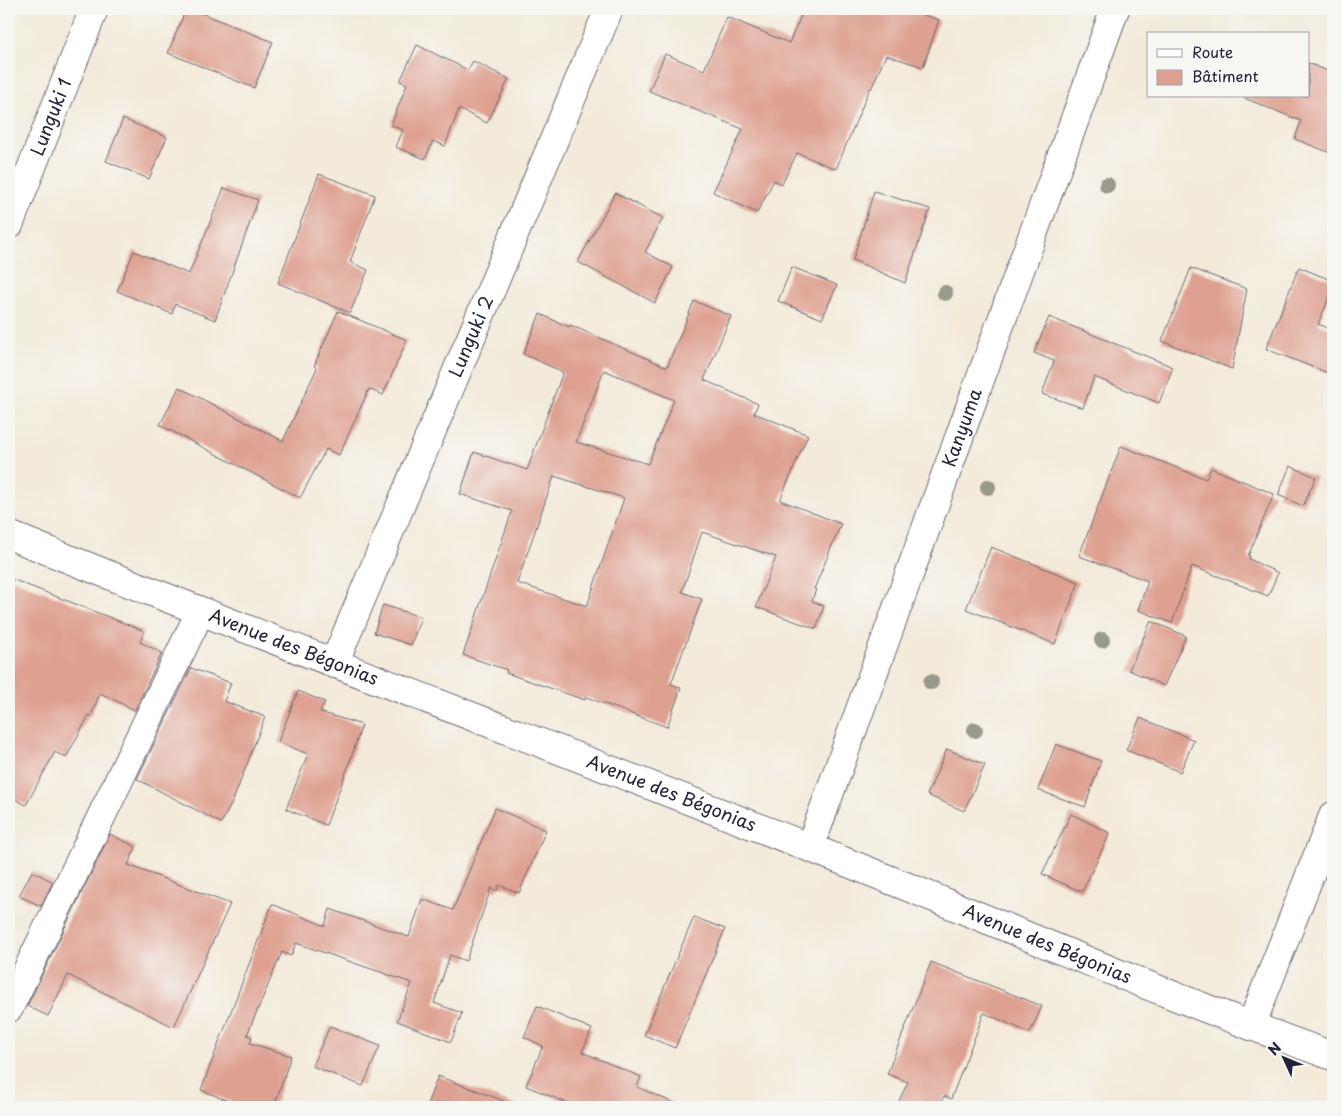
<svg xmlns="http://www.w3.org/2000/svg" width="1342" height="1116" font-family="'Playpen Sans',sans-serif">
<rect width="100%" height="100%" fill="#f6f6f2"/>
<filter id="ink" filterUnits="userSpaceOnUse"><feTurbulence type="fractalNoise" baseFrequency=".02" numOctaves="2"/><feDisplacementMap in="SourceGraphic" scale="10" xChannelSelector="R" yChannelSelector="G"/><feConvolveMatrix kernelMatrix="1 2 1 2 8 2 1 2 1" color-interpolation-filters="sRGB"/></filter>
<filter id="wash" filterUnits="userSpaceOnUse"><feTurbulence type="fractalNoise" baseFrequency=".0096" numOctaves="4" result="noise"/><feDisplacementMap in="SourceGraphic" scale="20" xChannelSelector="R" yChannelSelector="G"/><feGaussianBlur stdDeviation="1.12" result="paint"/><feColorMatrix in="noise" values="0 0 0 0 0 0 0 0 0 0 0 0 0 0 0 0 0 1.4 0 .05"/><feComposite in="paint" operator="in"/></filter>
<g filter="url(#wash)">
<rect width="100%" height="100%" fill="#f3ead9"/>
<g id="blocks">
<g fill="#dea090" fill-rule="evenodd">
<path d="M186,9H191L273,42L254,88L168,53Z"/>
<path d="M804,9H907L939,20L923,67L886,55L871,89L870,88L836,169L797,153L782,184L774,180L757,213L713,192L743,129L649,91L665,54L704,70L727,17L789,43Z"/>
<path d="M417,45L468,70L473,61L509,79L487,123L459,109L445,146L433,141L425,159L396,147L403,130L391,125L407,84L400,81Z"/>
<path d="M1308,63L1333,73V154L1295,139L1301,121L1244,98V96H1308Z"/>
<path d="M123,119L167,137L149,179L106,161Z"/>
<path d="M319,174L375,195L350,262L368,270L350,313L278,283Z"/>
<path d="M224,188L258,200L215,320L175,304L172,314L117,291L134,251L189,274Z"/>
<path d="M874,191L930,209L905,283L853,260Z"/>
<path d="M615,193L663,218L645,252L673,267L655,303L578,262Z"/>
<path d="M792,267L837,285L822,319L778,301Z"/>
<path d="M1299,267L1333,281V288L1318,324L1333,330V375L1266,349Z"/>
<path d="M1191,268L1247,289L1232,369L1162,341Z"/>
<path d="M694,301L731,316L704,380L758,404L754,413L808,435L780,500L841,524L814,589H816L812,601L824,606L816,629L756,607L776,557L702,532L682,592L702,599L671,684L681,688L667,727L586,697L585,700L506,673L507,670L463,655L512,511L460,494L474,452L527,470L563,372L523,354L540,314L569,327L570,325L667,367ZM604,370L674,400L648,464L576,442ZM554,476L624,498L587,606L517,583Z"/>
<path d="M338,311L407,340L383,395L369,389L339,455L326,449L300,498L160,425L179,387L283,441L317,368L314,366Z"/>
<path d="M1049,317L1173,367L1159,403L1094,377L1083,408L1042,394L1054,361L1034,353Z"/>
<path d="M1121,446L1206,479L1211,468L1274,494L1248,556H1250L1249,559L1278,573L1268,596L1192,566L1172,623L1138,610L1148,581L1079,556Z"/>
<path d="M1290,466L1316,477L1303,506L1278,495Z"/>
<path d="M991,547L1079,582L1055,644L966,609Z"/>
<path d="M9,578L144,631L140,642L162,653L135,710L100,693L91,716L89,715L66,758L55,752L26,805L9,796Z"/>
<path d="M383,605L421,617L411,645L374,633Z"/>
<path d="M1151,621L1186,636L1164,686L1129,670Z"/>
<path d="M191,668L231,683L224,701L265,717L232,803L221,823L137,779Z"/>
<path d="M298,691L325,702L320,712L362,725L348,767L326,825L286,809L308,754L278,742Z"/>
<path d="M1140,718L1194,740L1180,772L1126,750Z"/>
<path d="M1056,744L1101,761L1085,807L1038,790Z"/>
<path d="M947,749L985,765L964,811L927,795Z"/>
<path d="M495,808L546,830L519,893L499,885L497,891L491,888L466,961L450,955L434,1003L462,1013L451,1042L397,1021L412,983L296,943L291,956L282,952L247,1035L252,1037L250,1043L291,1056L274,1107H244L201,1090L272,904L325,926L330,909L409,937L422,899L453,910Z"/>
<path d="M1071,814L1110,833L1082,892L1042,874Z"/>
<path d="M110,834L136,847L128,865L230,904L174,1027L68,975L48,1016L27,1006Z"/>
<path d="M32,871L53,882L41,906L19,896Z"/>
<path d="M694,917L725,929L675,1048L644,1035Z"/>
<path d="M931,962L1042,1006L1030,1033L984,1013L951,1099L944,1096L938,1107H896L908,1082L887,1074Z"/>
<path d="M537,1006L592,1029L582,1052L641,1077L637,1087L683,1107H577L526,1086L543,1046L524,1037Z"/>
<path d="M330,1026L380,1046L363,1086L312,1066Z"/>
<path d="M438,1076L515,1105V1107H426Z"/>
</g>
</g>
</g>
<g filter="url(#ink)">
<use href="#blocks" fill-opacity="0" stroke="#6b6872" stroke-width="1"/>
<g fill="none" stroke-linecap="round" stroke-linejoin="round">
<defs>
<g id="street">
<path id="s1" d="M9,225L94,9"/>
<path id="s2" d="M9,535C274,642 542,742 808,847C984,916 1156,993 1333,1056"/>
<path id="s3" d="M334,664L609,9"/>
<path id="s4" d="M810,847L1115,9"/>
<path d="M9,1008C73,876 137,744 200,612"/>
<path d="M1251,1026L1333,816"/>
</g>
</defs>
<use href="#street" stroke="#6b6872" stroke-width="30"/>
<use href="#street" stroke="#fff" stroke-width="28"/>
</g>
<g fill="#989a8d">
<circle cx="1107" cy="185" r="8"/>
<circle cx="945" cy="293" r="8"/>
<circle cx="988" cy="487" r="8"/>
<circle cx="1102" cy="640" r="8"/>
<circle cx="931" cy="682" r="8"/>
<circle cx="975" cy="730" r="8"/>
</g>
</g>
<g text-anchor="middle" stroke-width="4.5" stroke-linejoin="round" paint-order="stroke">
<g font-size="18" fill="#22223b" stroke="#f6f6f2">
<text dy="6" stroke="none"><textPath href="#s1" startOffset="116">Lunguki 1</textPath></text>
<text dy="6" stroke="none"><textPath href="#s3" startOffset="355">Lunguki 2</textPath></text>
<text dy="6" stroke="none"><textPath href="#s4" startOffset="446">Kanyuma</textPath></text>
<text dy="6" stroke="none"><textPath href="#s2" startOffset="306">Avenue des Bégonias</textPath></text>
<text dy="6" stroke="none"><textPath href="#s2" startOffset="711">Avenue des Bégonias</textPath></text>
<text dy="6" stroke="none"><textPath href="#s2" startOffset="1116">Avenue des Bégonias</textPath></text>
</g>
</g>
<rect width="1342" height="1116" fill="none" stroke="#f6f6f2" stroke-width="30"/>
<rect x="1147" y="32" width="162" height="65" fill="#f6f6f2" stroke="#a1a1a9"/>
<rect x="1157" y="49" width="25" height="8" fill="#ffffff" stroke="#a1a1a9"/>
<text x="1192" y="58" font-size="15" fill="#22223b">Route</text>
<rect x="1157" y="70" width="25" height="15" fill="#dea090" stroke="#a1a1a9"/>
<text x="1192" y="82" font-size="15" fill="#22223b">Bâtiment</text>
<g transform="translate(1284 1058) rotate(314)" stroke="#f6f6f2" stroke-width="4" paint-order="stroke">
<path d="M0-4L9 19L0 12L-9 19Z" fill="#22223b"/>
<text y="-8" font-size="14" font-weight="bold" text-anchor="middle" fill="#22223b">N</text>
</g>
</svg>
